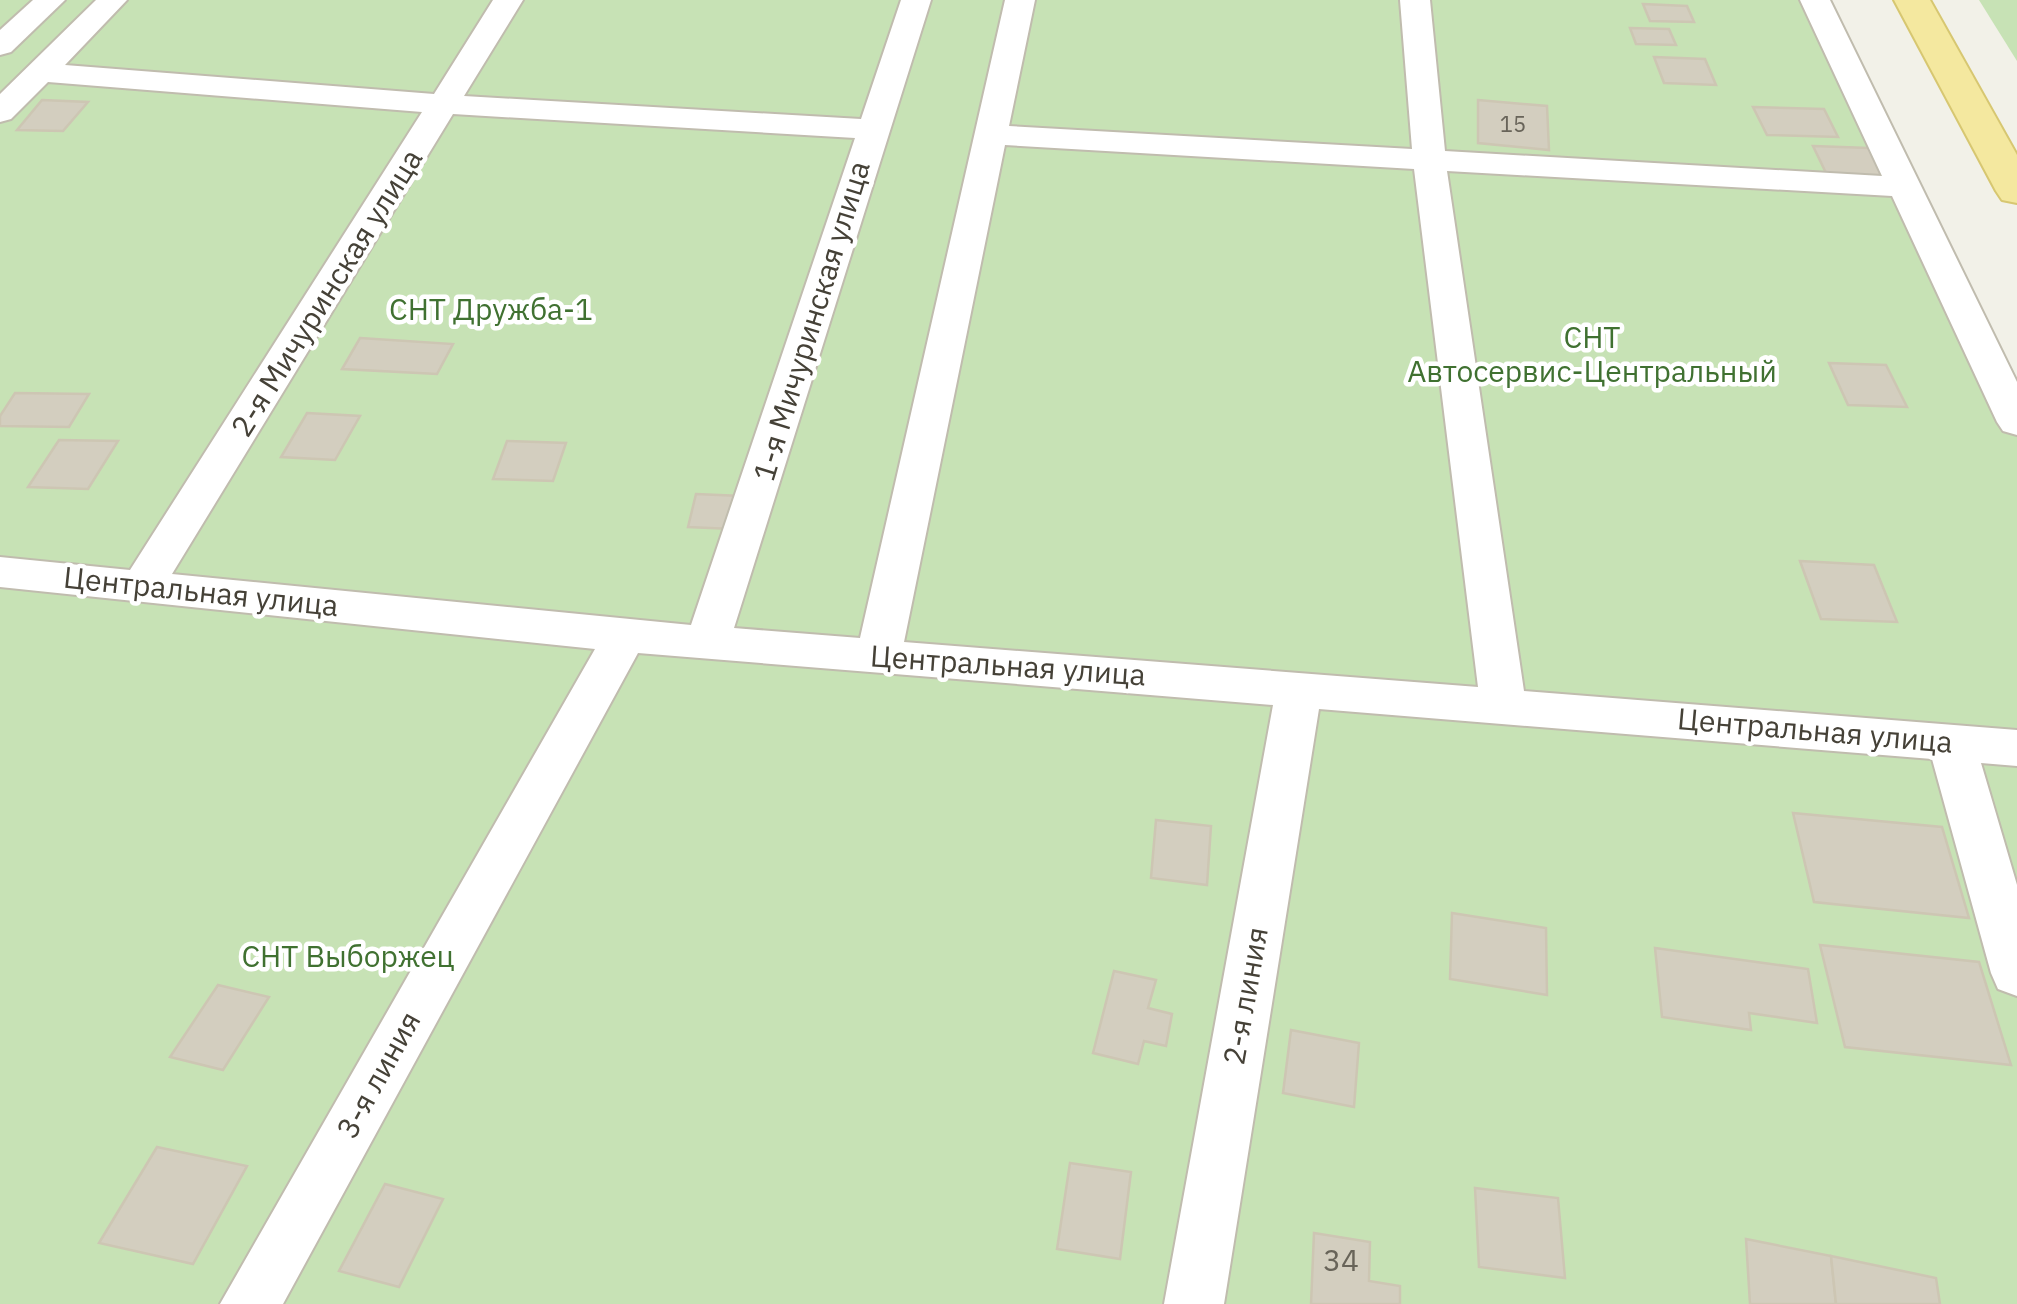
<svg xmlns="http://www.w3.org/2000/svg" width="2017" height="1304" font-family="'IBM Plex Sans',sans-serif">
<rect width="100%" height="100%" fill="#f2f1e8"/>
<g fill="#c7e2b5">
<path d="M0,0H1811L2017,423V1304H0Z"/>
<path d="M1979,0H2017V61Z"/>
</g>
<g fill="#d3cebf" stroke="#cdc6b3" stroke-width="2.5">
<path d="M1643,4L1687,6L1694,22L1650,21Z"/>
<path d="M1630,28L1669,29L1676,45L1636,44Z"/>
<path d="M1654,57L1705,59L1716,85L1664,83Z"/>
<path d="M42,100L88,102L63,131L17,130Z"/>
<path d="M1478,100L1547,106L1549,150L1478,143Z"/>
<path d="M1753,107L1824,109L1838,137L1767,135Z"/>
<path d="M1813,146L1869,148L1886,179L1828,177Z"/>
<path d="M360,338L453,344L437,374L342,369Z"/>
<path d="M1829,363L1886,365L1907,407L1848,405Z"/>
<path d="M15,393L89,394L69,427L0,426V416Z"/>
<path d="M307,413L360,416L335,460L281,457Z"/>
<path d="M59,440L118,441L88,489L28,487Z"/>
<path d="M507,441L566,443L553,481L493,479Z"/>
<path d="M696,494L741,496L732,529L688,527Z"/>
<path d="M1800,561L1874,565L1897,622L1821,619Z"/>
<path d="M1793,813L1942,827L1969,918L1814,902Z"/>
<path d="M1156,820L1211,826L1207,885L1151,878Z"/>
<path d="M1452,913L1546,928L1547,995L1450,979Z"/>
<path d="M1820,945L1979,962L2011,1065L1845,1047Z"/>
<path d="M1655,948L1808,969L1817,1023L1749,1013L1751,1030L1662,1017Z"/>
<path d="M1114,971L1156,980L1148,1008L1172,1014L1166,1046L1144,1041L1138,1064L1093,1053Z"/>
<path d="M218,985L269,997L223,1070L170,1057Z"/>
<path d="M1291,1030L1359,1043L1354,1107L1283,1093Z"/>
<path d="M157,1147L247,1166L193,1264L99,1243Z"/>
<path d="M1070,1163L1131,1172L1120,1259L1057,1249Z"/>
<path d="M385,1184L443,1199L399,1287L339,1271Z"/>
<path d="M1475,1188L1558,1198L1565,1278L1479,1267Z"/>
<path d="M1314,1233L1370,1242L1369,1281L1400,1286V1304H1311Z"/>
<path d="M1746,1239L1831,1256L1836,1304H1750Z"/>
<path d="M1831,1256L1936,1278L1940,1304H1836Z"/>
</g>
<g fill="none" stroke-linecap="round" stroke-linejoin="round">
<defs>
<g id="street">
<path d="M33,0H65L11,52L0,55V30Z"/>
<path d="M96,0H127L65,65L434,94L493,0H523L464,96L861,119L901,0H931L734,628L860,638L1005,0H1035L1009,126L1412,149L1400,0H1430L1445,151L1882,176L1800,0H1830L2017,382V435L2003,431L1997,422L1892,196L1447,171L1524,691L2017,730V766L1981,763L2017,885V996L1998,989L1991,973L1932,759L1319,709L1224,1304H1164L1273,705L638,653L283,1304H220L595,649L0,587V557L130,570L422,112L48,82L11,119L0,122V94ZM453,114L855,138L691,625L172,574ZM1005,145L1414,169L1478,687L904,642Z"/>
</g>
<path id="primary" d="M1894,0H1930L2017,155V203L2002,200L1996,191Z"/>
</defs>
<use href="#street" stroke="#c0bcae" stroke-width="4"/>
<use href="#primary" stroke="#d7c771" stroke-width="4"/>
<use href="#street" fill="#fff" fill-rule="evenodd"/>
<use href="#primary" fill="#f4e89f" fill-rule="evenodd"/>
</g>
<g text-anchor="middle" stroke-width="9" stroke-linejoin="round" paint-order="stroke">
<g font-size="22" fill="#686459">
<text x="1513" y="132">15</text>
</g>
<g font-size="30" fill="#454137" stroke="#fff">
<text transform="translate(327 293) rotate(-58)" y="10">2-я Мичуринская улица</text>
<text transform="translate(812 321) rotate(-73)" y="10">1-я Мичуринская улица</text>
<text transform="translate(201 592) rotate(6)" y="10">Центральная улица</text>
<text transform="translate(1008 666) rotate(4)" y="10">Центральная улица</text>
<text transform="translate(1815 731) rotate(5)" y="10">Центральная улица</text>
<text transform="translate(1246 996) rotate(-80)" y="10">2-я линия</text>
<text transform="translate(379 1075) rotate(-61)" y="10">3-я линия</text>
</g>
<g font-size="30" fill="#407131" stroke="#fff">
<text x="491" y="320">СНТ Дружба-1</text>
<text x="1592" y="348">СНТ<tspan x="1592" dy="34">Автосервис-Центральный</tspan></text>
<text x="348" y="967">СНТ Выборжец</text>
</g>
<g font-size="30" fill="#686459">
<text x="1341" y="1271">34</text>
</g>
</g>
</svg>
